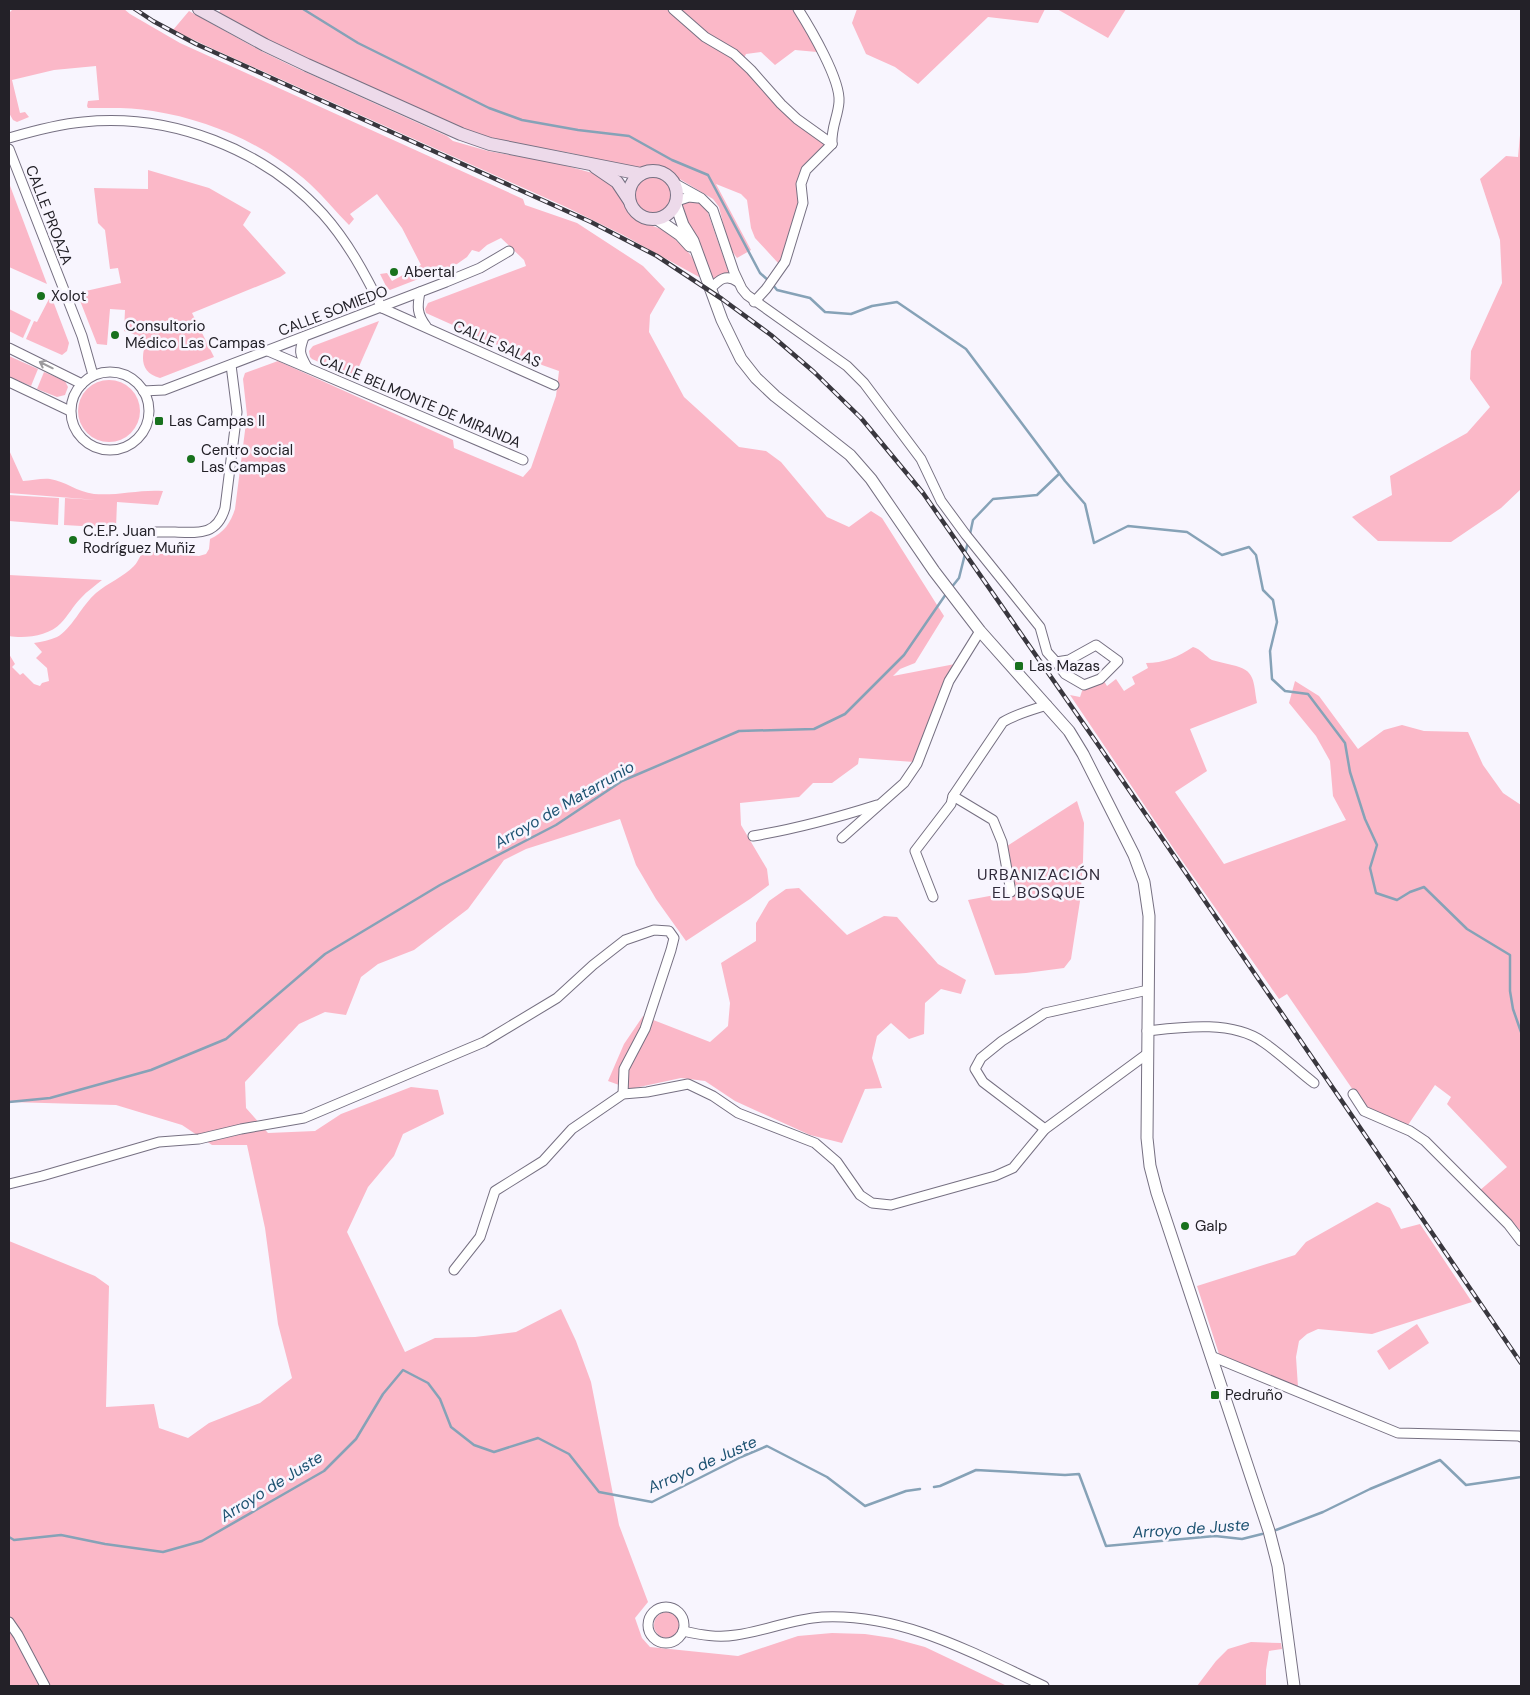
<svg xmlns="http://www.w3.org/2000/svg" width="1530" height="1695" font-family="'DM Sans',sans-serif">
<rect width="100%" height="100%" fill="#f8f5fe"/>
<g fill="#fbb8c8">
<path d="M13,9H124L130,14L180,43L523,199L525,205L577,223L643,266L665,289L650,315L649,332L684,397L739,447L766,451L781,462L827,517L849,527L871,511L882,518L944,616L915,663L900,669L893,676L955,664C935,695 927,729 914,762L859,758L858,764L832,783H813L799,797L740,803L741,825L767,869L769,885L750,899L686,941L656,899L636,865L620,819L526,849L504,860L468,909L414,950L378,964L361,977L346,1015L325,1012L299,1024L245,1082L246,1108L268,1133L315,1131L341,1114L411,1087L438,1090L444,1114L403,1134L394,1156L368,1187L347,1232L405,1352L435,1338L475,1337L516,1332L561,1309L576,1341L591,1382L619,1525L648,1602L635,1618L642,1638L650,1647L738,1656L798,1636L832,1633L865,1634L892,1638L925,1647L1007,1686H9V1241L95,1276L109,1286L106,1407L154,1404L159,1428L188,1438L209,1423L260,1403L292,1378L278,1324L265,1228L247,1145H212L182,1125L116,1105L9,1102V654L15,664L12,667L20,675L23,673L34,684L40,686L42,683L49,681L47,668L36,658L42,652L34,643C42,642 50,640 57,637C71,630 82,605 96,593C108,583 123,577 134,566C139,561 141,551 148,548L151,552L199,556L206,554L209,549L210,539C224,533 231,522 235,509L247,415L243,379L245,373L278,361L453,440L454,448L523,477L531,468L556,396L559,371L542,365L426,313L425,309L428,303L526,266L524,260L501,238L487,245L479,252L472,250L467,257L457,264L390,290L387,288L380,274L387,273L392,281L421,265L402,228L377,194L350,214L354,219L349,225C336,212 324,197 310,184C267,145 210,120 153,111C131,107 110,108 88,108L87,106L88,101L99,100L96,66L54,70L12,80L20,113L25,112L29,117L17,122L13,120L9,113V13Z"/>
<path d="M221,9H668L694,32L736,59L749,72L783,112L825,143C821,151 814,155 810,162C805,170 799,197 798,206L782,259L779,264L755,238L751,228L747,200L741,194L716,184L751,250L737,258L729,247L719,207L713,199L673,175L664,168L648,165L645,170L570,153L480,137L309,62L218,14Z"/>
<path d="M677,9H796L811,36L817,52L795,50L775,65L761,52L746,54L743,60L735,52L705,31Z"/>
<path d="M857,9H1045L1038,23L988,17L918,84L895,67L866,54L852,23Z"/>
<path d="M1057,9H1126L1108,38Z"/>
<path d="M189,11L261,51L294,67L447,136L453,141L488,151L556,163L596,174L614,187L631,216L639,221L661,229L675,239L689,253L698,266L702,277H699L623,235L566,207L211,48L173,30Z"/>
<path d="M1521,124V489L1501,508L1451,542L1378,541L1352,517L1392,495L1390,476L1467,433L1490,407L1470,379L1471,351L1502,283L1500,240L1480,179L1506,156L1518,157Z"/>
<path d="M148,170L209,188L251,212L243,225L286,273L280,277L192,313L214,357L160,378C144,374 141,363 144,349L131,347L134,334L124,331L125,310L110,309L107,345L97,344L77,293L121,283L118,268L110,269L105,230L98,223L94,188L148,189Z"/>
<circle cx="653" cy="195" r="18"/>
<path d="M9,183L47,284L9,267Z"/>
<path d="M688,201L699,202L707,210L729,273L719,276L713,280L688,225L682,206V204Z"/>
<path d="M49,299L53,301L69,343L67,351L62,355L26,339L34,321L37,322Z"/>
<path d="M9,309L31,320L23,338L9,331Z"/>
<path d="M379,321L354,378L312,359L310,357L309,351L313,346Z"/>
<path d="M9,356L38,369L31,386L9,377Z"/>
<path d="M44,372L65,381L68,387L65,395L57,397L37,389Z"/>
<circle cx="109" cy="411" r="31"/>
<path d="M9,450L23,481C32,481 41,478 50,479C65,481 77,492 94,494C117,496 141,489 163,491L158,505L117,502L116,528L64,525L65,498L97,500L9,493Z"/>
<path d="M9,495L59,498L58,525L9,521Z"/>
<path d="M9,575L102,580C95,586 87,591 81,598C73,606 68,616 61,623C49,636 25,639 9,636Z"/>
<path d="M1193,647C1201,649 1205,656 1212,660C1218,662 1225,663 1232,665C1256,670 1253,681 1257,703L1190,729L1207,771L1175,792L1224,864L1346,820L1333,796L1330,761L1316,736L1289,703L1295,681L1319,696L1358,749L1384,730L1402,725L1424,731L1468,732L1483,765L1503,793L1521,805V1231L1479,1191L1507,1167L1447,1104L1451,1097L1435,1085L1408,1125L1364,1106L1287,994L1279,999L1176,852L1070,695L1080,697L1083,688L1093,686L1104,681L1107,686L1116,679L1124,691L1135,684L1132,677L1148,668L1146,663C1164,663 1178,657 1193,647Z"/>
<path d="M1077,801L1084,823L1083,861L1080,901L1071,959L1064,968L1026,973L995,975L968,900L1011,892L1004,848Z"/>
<path d="M799,888L847,935L884,916L897,917L938,964L966,980L961,994L941,989L925,1003L924,1034L909,1039L891,1023L877,1036L872,1058L882,1088L865,1089L842,1143L810,1135L735,1101L705,1081L681,1078L630,1089L608,1081L624,1044L643,1016L710,1042L728,1026L730,1003L721,963L756,941V923L769,901L786,889Z"/>
<path d="M1377,1202L1390,1208L1401,1229L1420,1224L1472,1302L1372,1334L1318,1329L1307,1334L1299,1341L1296,1357L1298,1387L1219,1354L1197,1286L1295,1255L1306,1242Z"/>
<path d="M1417,1324L1429,1343L1389,1370L1377,1351Z"/>
<circle cx="667" cy="1625" r="13"/>
<path d="M1251,1642L1281,1643L1282,1649L1269,1651L1266,1670V1686H1197L1216,1661L1228,1649Z"/>
</g>
<g fill="none" stroke-linecap="round" stroke-linejoin="round">
<g stroke="#86a2b7" stroke-width="2.5">
<path d="M303,9L358,43L489,108L522,120L578,130L629,136L672,160L708,175L760,273L769,281"/>
<path d="M773,285L777,290L810,298L825,312L851,314L872,306L897,302L966,349L1065,481L1085,504L1094,543L1128,526L1187,532L1222,555L1249,547L1256,555L1263,590L1273,600L1277,622L1270,651L1272,679L1285,691L1308,694L1345,743L1350,772L1365,819L1377,845L1370,868L1376,893L1397,900L1410,892L1424,887L1467,929L1510,955V991L1513,1009L1521,1032"/>
<path d="M970,534L973,520L993,499L1037,495L1059,474"/>
<path d="M951,588L959,578L968,542"/>
<path d="M9,1102L50,1098L151,1070L226,1039L325,954L440,885L556,825L622,781L739,731L814,729L845,714L904,655L946,594"/>
<path d="M934,1487L940,1486L976,1470L1065,1475L1079,1474L1106,1546L1215,1536L1242,1539L1262,1534"/>
<path d="M1276,1530L1323,1512L1370,1489L1440,1460L1466,1485L1521,1477"/>
<path d="M9,1537L14,1540L61,1535L105,1544L163,1552L202,1541L324,1471L356,1439L383,1394L403,1370L428,1383L440,1399L451,1427L474,1445L494,1452L538,1438L569,1454L599,1492L652,1502L741,1457L767,1446L827,1477L865,1506L906,1491L920,1489"/>
</g>
<defs>
<g id="minor">
<path d="M673,9L705,37L734,54L751,70L781,104L797,119L832,144"/>
<path d="M798,9C810,28 841,80 839,102C838,117 831,127 832,144"/>
<path d="M9,138C33,131 58,124 83,122C171,113 264,149 323,214C348,242 365,274 382,308"/>
<path d="M9,149L82,336L93,375"/>
<path d="M674,183L701,198L713,210L734,272L742,289L747,295L847,366L864,383L921,459L941,501L966,535L1040,627L1047,652L1056,662L1069,660L1096,645L1118,661L1100,679L1084,685L1065,674L1056,662"/>
<path d="M677,201L689,197L698,198"/>
<path d="M710,289C719,280 726,273 738,282"/>
<path d="M420,292C417,307 417,314 426,326"/>
<path d="M754,302L766,289L785,262L803,203L801,184L806,170L832,144"/>
<path d="M382,308L554,385"/>
<path d="M304,337C299,351 299,353 307,367"/>
<path d="M9,348L82,384"/>
<path d="M268,351L523,460"/>
<circle cx="110" cy="411" r="39"/>
<path d="M9,382L70,411"/>
<path d="M143,391L164,390L446,282L480,268L509,251"/>
<path d="M140,532C152,532 164,532 175,532C200,533 217,535 225,508L237,412L231,365"/>
<path d="M953,796L993,820L1002,842L1011,892"/>
<path d="M753,836C795,829 836,818 877,805"/>
<path d="M842,838L904,783L917,764L949,681L980,631"/>
<path d="M933,897L915,851L951,804L953,796L1003,722C1016,714 1032,710 1047,705"/>
<path d="M1147,1031C1182,1027 1232,1020 1263,1042C1281,1054 1297,1070 1314,1083"/>
<path d="M1353,1094L1364,1111L1410,1131L1425,1141L1508,1224L1521,1241"/>
<path d="M1045,1129L983,1082L975,1069L981,1058L1002,1041L1045,1013L1148,990"/>
<path d="M9,1184L42,1176L159,1142L199,1139L241,1129L304,1118L484,1042L557,998L593,965L625,940L654,930L669,931L674,938L671,950L645,1029L624,1069L623,1094"/>
<path d="M454,1270L480,1237L495,1191L543,1161L572,1129L623,1094L647,1092L688,1084L713,1096L738,1113L815,1143L837,1162L860,1195L872,1203L891,1205L995,1176L1013,1168L1045,1129L1147,1054"/>
<path d="M1211,1356L1398,1433L1519,1436L1521,1437"/>
<circle cx="666" cy="1625" r="18"/>
<path d="M9,1622L18,1635L45,1686"/>
<path d="M683,1631C701,1635 718,1638 736,1635C765,1631 792,1619 822,1617C902,1613 973,1653 1044,1686"/>
</g>
<g id="tertiary">
<path d="M676,205L683,225L693,241L722,320L741,359L756,378L775,396L850,455L871,479L934,571L980,631L1069,731L1083,754L1134,855L1144,882L1149,916L1147,1138L1150,1166L1157,1193L1269,1531L1278,1566L1294,1686"/>
<path d="M657,219L680,235L690,246"/>
</g>
<g id="secondary">
<path d="M199,9L265,45L307,65L461,134L490,144L641,174"/>
<path d="M595,167L617,182L629,200"/>
<circle cx="653" cy="195" r="24"/>
</g>
</defs>
<use href="#minor" stroke="#767082" stroke-width="11"/>
<use href="#tertiary" stroke="#767082" stroke-width="13"/>
<use href="#secondary" stroke="#767082" stroke-width="14"/>
<use href="#minor" stroke="#fff" stroke-width="9"/>
<use href="#tertiary" stroke="#fff" stroke-width="11"/>
<use href="#secondary" stroke="#eddaea" stroke-width="12"/>
<defs>
<path id="rail" d="M135,9L153,21L196,44L591,222L657,256L722,299L771,335L814,372L861,418L923,493L1099,746L1521,1363"/>
</defs>
<use href="#rail" stroke="#39373e" stroke-width="4.5"/>
<use href="#rail" stroke="#f8f5fe" stroke-width="2.5" stroke-dasharray="8" stroke-linecap="butt"/>
</g>
<defs><path id="oneway-shaft" d="M-6 0H5M1.5-3L5.5 0L1.5 3" fill="none" stroke-width="1.6" stroke-linecap="round" stroke-linejoin="round" transform="scale(1.25)"/></defs>
<use stroke="#9c9b9e" href="#oneway-shaft" transform="translate(46 365) rotate(-154)"/>
<g fill="#18711d" stroke="#f8f5fe" stroke-width="2">
<circle cx="394" cy="272" r="5"/>
<circle cx="41" cy="296" r="5"/>
<circle cx="115" cy="335" r="5"/>
<rect x="154" y="416" width="10" height="10" rx="2.5"/>
<circle cx="191" cy="459" r="5"/>
<circle cx="73" cy="540" r="5"/>
<rect x="1014" y="661" width="10" height="10" rx="2.5"/>
<circle cx="1185" cy="1226" r="5"/>
<rect x="1210" y="1390" width="10" height="10" rx="2.5"/>
</g>
<g text-anchor="middle" stroke-width="5" stroke-linejoin="round" paint-order="stroke">
<g font-size="15" fill="#232128" stroke="#f8f5fe">
<text transform="translate(49 215) rotate(69)" y="5">CALLE PROAZA</text>
<text transform="translate(333 311) rotate(-21)" y="5">CALLE SOMIEDO</text>
<text transform="translate(497 344) rotate(24)" y="5">CALLE SALAS</text>
<text transform="translate(420 401) rotate(23)" y="5">CALLE BELMONTE DE MIRANDA</text>
</g>
<g font-size="15" fill="#232128" stroke="#f8f5fe" text-anchor="start">
<text x="404" y="277">Abertal</text>
<text x="51" y="301">Xolot</text>
<text x="125" y="331">Consultorio<tspan x="125" dy="17">Médico Las Campas</tspan></text>
<text x="169" y="426">Las Campas II</text>
<text x="201" y="455">Centro social<tspan x="201" dy="17">Las Campas</tspan></text>
<text x="83" y="536">C.E.P. Juan<tspan x="83" dy="17">Rodríguez Muñiz</tspan></text>
<text x="1029" y="671">Las Mazas</text>
<text x="1195" y="1231">Galp</text>
<text x="1225" y="1400">Pedruño</text>
</g>
<g font-size="16" font-style="italic" fill="#1e5372" stroke="#f8f5fe">
<text transform="translate(564 804) rotate(-30)" y="6">Arroyo de Matarrunio</text>
<text transform="translate(702 1464) rotate(-24)" y="6">Arroyo de Juste</text>
<text transform="translate(271 1486) rotate(-32)" y="6">Arroyo de Juste</text>
<text transform="translate(1191 1528) rotate(-4)" y="6">Arroyo de Juste</text>
</g>
<g font-size="16" letter-spacing="1" fill="#312b3b" stroke="#f8f5fe">
<text x="1039" y="880">URBANIZACIÓN<tspan x="1039" dy="18">EL BOSQUE</tspan></text>
</g>
</g>
<rect width="1530" height="1695" fill="none" stroke="#232128" stroke-width="20"/>
</svg>
